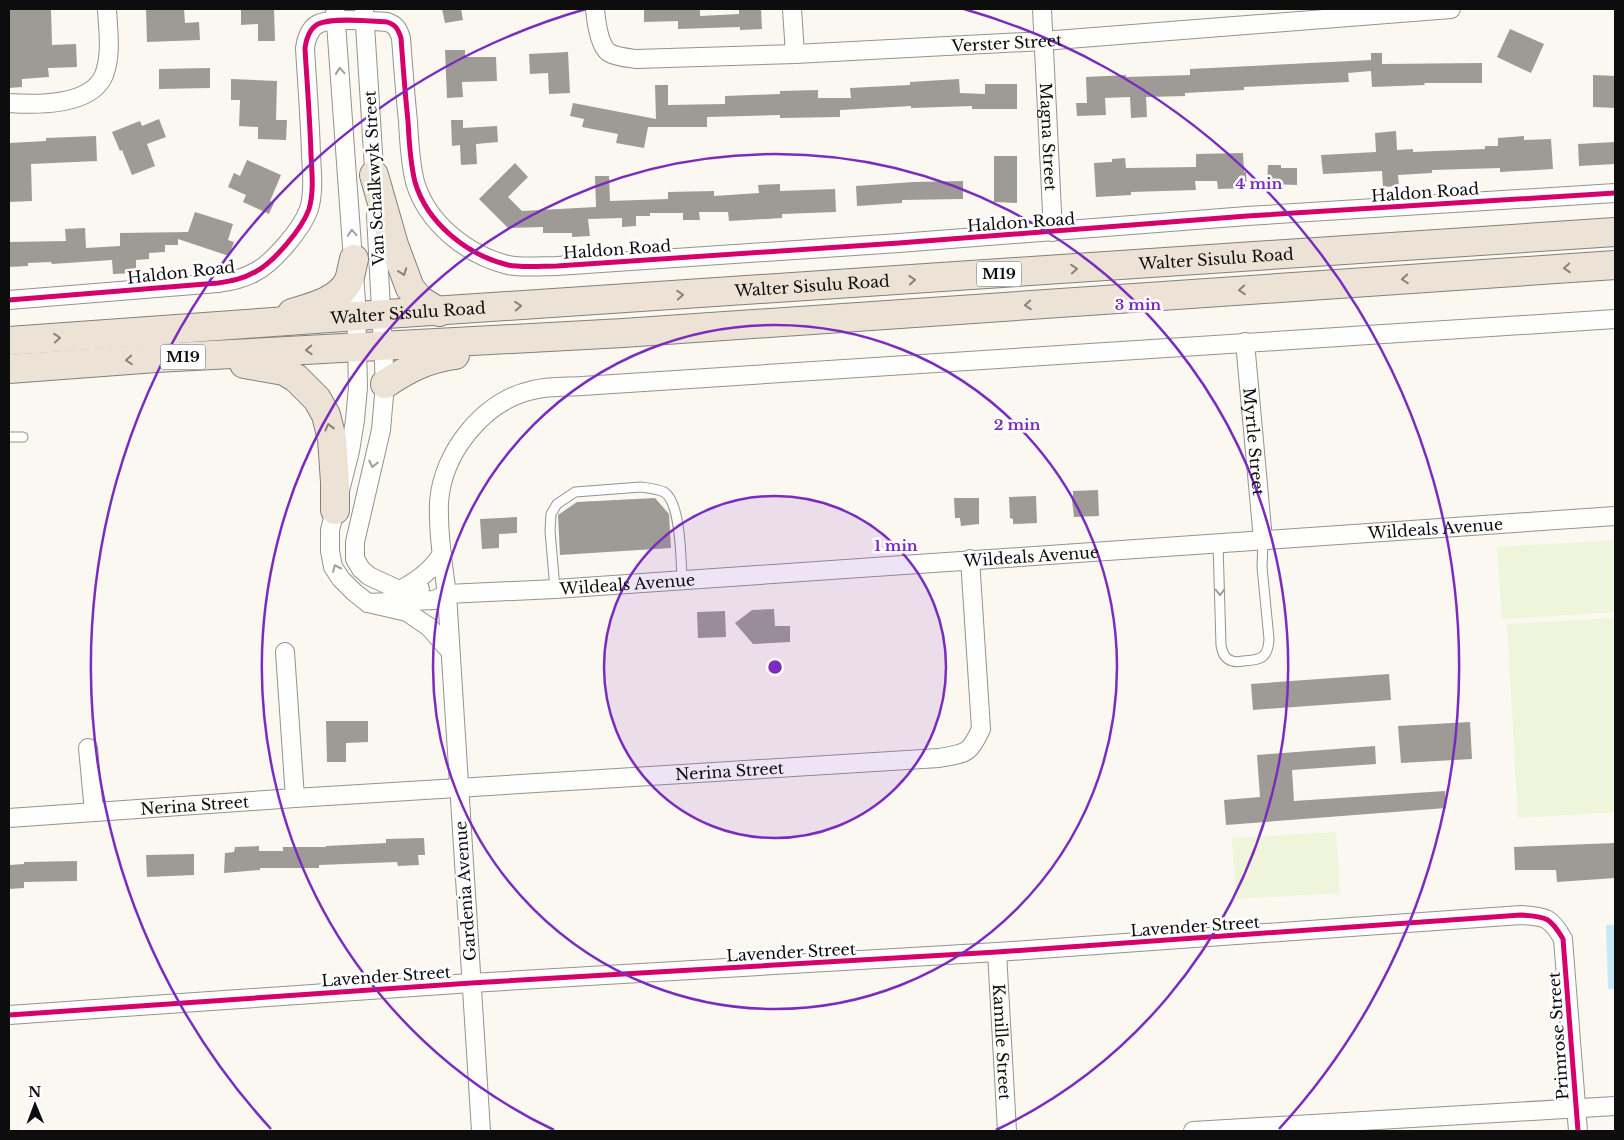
<svg xmlns="http://www.w3.org/2000/svg" width="1624" height="1140" font-family="'Libre Baskerville',serif">
<rect width="100%" height="100%" fill="#fbf8f1"/>
<g fill="#eff5da">
<path d="M1615,540V612L1502,619L1497,547Z"/>
<path d="M1615,618V812L1518,818L1507,624Z"/>
<path d="M1336,832L1340,893L1236,899L1232,838Z"/>
</g>
<path fill="#c6e9f7" d="M1606,925H1615V989H1608Z"/>
<g fill="#9e9b97">
<path d="M9,9H51L52,45L76,44L77,67L48,68L49,77L22,79V87L9,88Z"/>
<path d="M146,9H184L185,23L199,22L200,40L147,42Z"/>
<path d="M241,9H274L275,41H258V24L241,25Z"/>
<path d="M442,9H461L463,20L445,23Z"/>
<path d="M644,9H700V16L739,14V9H761L762,29L740,30V27L678,29V21L644,22Z"/>
<path d="M1510,29L1544,44L1531,73L1497,57Z"/>
<path d="M445,50H465V57H496L497,81L462,82L463,97L447,98Z"/>
<path d="M568,52L570,93L549,94L548,73L530,74L529,54Z"/>
<path d="M1371,53H1382V64L1482,63V83H1424L1425,85L1372,87L1371,71L1348,73L1349,82L1244,87V90L1185,93V96L1146,97L1147,117L1131,118L1130,97L1105,98L1106,115L1077,116L1076,103H1087L1086,77L1126,75V77L1190,75V69L1371,60Z"/>
<path d="M210,68V88L159,89V69Z"/>
<path d="M1593,75L1615,76V108L1593,107Z"/>
<path d="M231,79L277,81L276,120H287L286,140L258,139V127L239,126L240,100H231Z"/>
<path d="M959,79L960,93L985,94V84H1017V109H972V106L911,108V106L840,110V117L780,118V115L707,117V127H648L644,148L616,143L618,134L582,127L584,119L570,116L573,103L656,119L655,85H668V105L725,104V96L780,94V91L818,90V98H851L850,88L910,85V82Z"/>
<path d="M159,119L166,137L147,144L155,166L132,175L122,150L120,151L112,132L140,121L142,126Z"/>
<path d="M451,120H463V128L497,126L498,142L476,144L477,164L461,165L460,145L452,146Z"/>
<path d="M1396,131L1397,150L1413,149V152L1485,149V146H1498V138L1524,136V140L1551,139L1553,169L1500,172V168L1432,170V173L1398,175L1399,186L1383,187L1382,171L1323,174L1321,155L1376,152L1375,133Z"/>
<path d="M96,136L97,161L31,164L32,201L9,202V143L46,141V138Z"/>
<path d="M1615,142V164L1579,166L1578,144Z"/>
<path d="M1243,153L1244,172H1246L1247,188L1218,189L1217,181H1195L1196,190L1131,192V195L1096,197L1094,163L1112,162V159L1125,158L1126,168L1196,167V154Z"/>
<path d="M994,156H1017V203L994,202Z"/>
<path d="M247,160L281,175L270,201L274,203L269,214L243,202L246,195L228,187L234,173L240,176Z"/>
<path d="M515,163L528,177L508,197L522,211L596,207L595,176H609L610,201L668,199V192L714,191V196L759,193L758,185L780,184V191L835,189L836,212L782,214V218L729,221L728,212H699L700,220H683V213H650V216H636V226L622,227V218L588,219L590,236L572,237V233H543V227L508,228L479,199Z"/>
<path d="M1268,165H1281V168H1297V185L1267,184Z"/>
<path d="M963,181V199L902,200V203L857,206L856,186L914,182Z"/>
<path d="M195,212L233,224L228,240L234,242L229,256L178,239V245H165V252L149,253V259L136,260V273L113,274L112,260L52,264L51,262L28,263V266L9,267V242L66,241L65,229L85,228L86,248L120,246V233L188,232Z"/>
<path d="M1098,490L1099,516L1074,517L1072,500H1073V491Z"/>
<path d="M1036,496L1037,523L1013,524V519L1010,518L1009,497Z"/>
<path d="M655,498L669,514L671,548L560,555L558,515L577,502Z"/>
<path d="M954,498H979V524L961,526L960,518H955Z"/>
<path d="M517,517V533L499,534V548L482,549L480,519Z"/>
<path d="M774,609L775,626H790V642L753,644L735,623L752,610Z"/>
<path d="M725,611L726,637L698,638L697,612Z"/>
<path d="M1389,674L1391,700L1253,710L1251,684Z"/>
<path d="M326,721H368V742L346,743V762H327Z"/>
<path d="M1470,722L1472,759L1401,763L1398,726Z"/>
<path d="M1375,746L1376,764L1292,770L1294,801L1445,791L1446,808L1226,825L1224,800L1260,797L1257,755Z"/>
<path d="M424,838L425,855H418L419,865L398,866L397,862L319,865V868H260V870L224,873L225,853L234,852L235,847L259,846V851H283V847H326V846L386,843V839Z"/>
<path d="M1615,843V878L1557,882L1556,870H1515L1514,847Z"/>
<path d="M194,854V875L147,877L146,855Z"/>
<path d="M77,861V881L24,882V888L9,889V865L24,864V862Z"/>
</g>
<g fill="none" stroke-linecap="round" stroke-linejoin="round">
<defs>
<g id="service">
<path d="M9,437H23"/>
<path d="M1218,544L1221,645C1222,650 1223,656 1228,659C1232,662 1238,662 1243,661C1261,660 1268,658 1269,639L1262,567L1263,540"/>
<path d="M555,589L550,531L551,514L557,504L575,492L641,487C648,488 657,489 664,492C681,502 681,560 682,580"/>
</g>
<g id="minor">
<path d="M335,9L356,302L358,387L355,420L350,451L330,530V551L333,567L341,579L354,592L368,603L407,612L429,627L450,651"/>
<path d="M364,9L375,184"/>
<path id="s1" d="M595,9C596,20 599,44 608,52C615,57 628,58 636,59L795,54L1043,41L1451,9"/>
<path d="M792,9L795,54"/>
<path id="s2" d="M1042,9L1053,232"/>
<path d="M9,103C37,105 91,106 104,75C112,54 108,30 107,9"/>
<path d="M376,215L385,384L381,430L355,542V559L361,569L369,576L399,590L420,589"/>
<path d="M9,300L218,283C231,281 243,279 255,272C273,263 302,229 309,209C314,192 312,173 311,155C310,119 307,83 305,48C306,39 310,28 318,24C332,17 371,21 387,22C396,25 398,29 401,38C403,65 405,93 408,121C409,141 410,162 415,182C427,223 467,255 508,265C521,268 542,266 557,266L899,243L1247,216L1615,193"/>
<path id="s3" d="M1245,342L1263,540"/>
<path d="M402,589C419,579 431,571 442,554"/>
<path id="s4" d="M368,603L434,600L447,594L555,589L1615,516"/>
<path d="M285,652L295,798"/>
<path d="M88,748L94,812"/>
<path id="s5" d="M9,818L295,798L939,758C966,753 969,755 981,729L970,559"/>
<path id="s6" d="M997,952L1007,1131"/>
<path d="M9,1015L471,983L997,952L1521,915C1546,916 1551,918 1563,939L1578,1131"/>
<path d="M481,1131L447,594C443,566 438,532 439,503C442,453 483,401 533,390C548,386 566,387 582,386L1615,319"/>
<path d="M1193,1131L1615,1106"/>
</g>
<g id="trunk">
<path d="M374,175L394,245L410,288L420,300L439,312"/>
<path d="M292,313C311,307 338,301 348,282C351,276 352,266 354,259"/>
<path id="s7" d="M9,341L357,316L1615,232"/>
<path d="M244,364L284,371L296,378L317,399L326,415L332,439L335,482V510"/>
<path d="M9,369L156,358L623,333L1615,265"/>
<path d="M385,384C409,368 427,359 455,355"/>
</g>
</defs>
<use href="#service" stroke="#949390" stroke-width="11"/>
<use href="#minor" stroke="#949390" stroke-width="20"/>
<use href="#trunk" stroke="#81807d" stroke-width="30"/>
<use href="#service" stroke="#fefefd" stroke-width="9"/>
<use href="#minor" stroke="#fefefd" stroke-width="18"/>
<use href="#trunk" stroke="#ece2d6" stroke-width="28"/>
<defs>
<g id="cycleway">
<path d="M9,300L218,283C231,281 243,279 255,272C273,263 302,229 309,209C314,192 312,173 311,155C310,119 307,83 305,48C306,39 310,28 318,24C332,17 371,21 387,22C396,25 398,29 401,38C403,65 405,93 408,121C409,141 410,162 415,182C427,223 467,255 508,265C521,268 542,266 557,266L899,243L1247,216L1615,193"/>
<path d="M9,1015L471,983L997,952L1521,915C1546,916 1551,918 1563,939L1578,1131"/>
</g>
</defs>
<use href="#cycleway" stroke="#fff" stroke-width="8"/>
<use href="#cycleway" stroke="#d6006c" stroke-width="5"/>
</g>
<defs><path id="oneway-chevron" d="M-2-3.5L2.5 0L-2 3.5" fill="none" stroke-width="1.6" stroke-linecap="round" stroke-linejoin="round" transform="scale(1.25)"/></defs>
<g stroke="#9e9e9d">
<use href="#oneway-chevron" transform="translate(340 71) rotate(-95)"/>
<use href="#oneway-chevron" transform="translate(352 233) rotate(-94)"/>
<use href="#oneway-chevron" transform="translate(373 464) rotate(103)"/>
<use href="#oneway-chevron" transform="translate(336 568) rotate(-114)"/>
<use href="#oneway-chevron" transform="translate(1220 592) rotate(89)"/>
</g>
<g stroke="#88827c">
<use href="#oneway-chevron" transform="translate(1567 268) rotate(176)"/>
<use href="#oneway-chevron" transform="translate(1074 269) rotate(-4)"/>
<use href="#oneway-chevron" transform="translate(403 272) rotate(70)"/>
<use href="#oneway-chevron" transform="translate(1405 279) rotate(176)"/>
<use href="#oneway-chevron" transform="translate(912 280) rotate(-4)"/>
<use href="#oneway-chevron" transform="translate(1242 290) rotate(176)"/>
<use href="#oneway-chevron" transform="translate(680 295) rotate(-4)"/>
<use href="#oneway-chevron" transform="translate(1028 305) rotate(176)"/>
<use href="#oneway-chevron" transform="translate(518 306) rotate(-4)"/>
<use href="#oneway-chevron" transform="translate(57 338) rotate(-4)"/>
<use href="#oneway-chevron" transform="translate(309 350) rotate(177)"/>
<use href="#oneway-chevron" transform="translate(129 360) rotate(176)"/>
<use href="#oneway-chevron" transform="translate(329 427) rotate(-104)"/>
</g>
<circle cx="775" cy="667" r="171" fill="#7b2cbf" fill-opacity=".12"/>
<g fill="none" stroke="#7b2cbf" stroke-width="2.5">
<circle cx="775" cy="667" r="171"/>
<circle cx="775" cy="667" r="342"/>
<path d="M554 1130A513 513 0 1 1 996 1130"/>
<path d="M271 1129A684 684 0 0 1 586 9M964 9A684 684 0 0 1 1279 1129"/>
</g>
<g text-anchor="middle" stroke-width="5" stroke-linejoin="round" paint-order="stroke">
<g fill="#fff" stroke="#565656" stroke-width="1">
<rect x="976.5" y="261.5" width="45" height="25" rx="4"/>
<rect x="160.5" y="344.5" width="45" height="25" rx="4"/>
</g>
<g font-size="15" font-weight="bold" fill="#0d0d0d">
<text x="999" y="279">M19</text>
<text x="183" y="362">M19</text>
</g>
<g font-size="16" fill="#0d0d0d" stroke="#fff">
<text dy="6" stroke="none"><textPath href="#s1" startOffset="446">Verster Street</textPath></text>
<text dy="6" stroke="none"><textPath href="#s2" startOffset="128">Magna Street</textPath></text>
<text transform="translate(374 178) rotate(-93)" y="6">Van Schalkwyk Street</text>
<text transform="translate(1425 192) rotate(-4)" y="6">Haldon Road</text>
<text transform="translate(1021 222) rotate(-4)" y="6">Haldon Road</text>
<text transform="translate(617 249) rotate(-4)" y="6">Haldon Road</text>
<text dy="6" stroke="none"><textPath href="#s7" startOffset="1210">Walter Sisulu Road</textPath></text>
<text transform="translate(181 272) rotate(-6)" y="6">Haldon Road</text>
<text dy="6" stroke="none"><textPath href="#s7" startOffset="805">Walter Sisulu Road</textPath></text>
<text dy="6" stroke="none"><textPath href="#s7" startOffset="400">Walter Sisulu Road</textPath></text>
<text dy="6" stroke="none"><textPath href="#s3" startOffset="100">Myrtle Street</textPath></text>
<text dy="6" stroke="none"><textPath href="#s4" startOffset="1071">Wildeals Avenue</textPath></text>
<text dy="6" stroke="none"><textPath href="#s4" startOffset="666">Wildeals Avenue</textPath></text>
<text dy="6" stroke="none"><textPath href="#s4" startOffset="261">Wildeals Avenue</textPath></text>
<text dy="6" stroke="none"><textPath href="#s5" startOffset="722">Nerina Street</textPath></text>
<text dy="6" stroke="none"><textPath href="#s5" startOffset="186">Nerina Street</textPath></text>
<text transform="translate(465 891) rotate(-94)" y="6">Gardenia Avenue</text>
<text transform="translate(1195 926) rotate(-4)" y="6">Lavender Street</text>
<text transform="translate(791 952) rotate(-3)" y="6">Lavender Street</text>
<text transform="translate(386 976) rotate(-4)" y="6">Lavender Street</text>
<text transform="translate(1558 1036) rotate(-94)" y="6">Primrose Street</text>
<text dy="6" stroke="none"><textPath href="#s6" startOffset="90">Kamille Street</textPath></text>
</g>
</g>
<circle cx="775" cy="667" r="8" fill="#7b2cbf" stroke="#fff" stroke-width="2.5"/>
<g font-size="15" text-anchor="middle" font-weight="bold" fill="#7b2cbf" stroke="#fff" stroke-width="5" stroke-linejoin="round" paint-order="stroke">
<text x="1259" y="189">4 min</text>
<text x="1138" y="310">3 min</text>
<text x="1017" y="430">2 min</text>
<text x="896" y="551">1 min</text>
</g>
<rect width="1624" height="1140" fill="none" stroke="#0d0d0d" stroke-width="20"/>
<g transform="translate(35 1105) rotate(359)" stroke="#ffffff" stroke-width="4" paint-order="stroke">
<path d="M0-4L9 19L0 12L-9 19Z" fill="#0d0d0d"/>
<text y="-8" font-size="14" font-weight="bold" text-anchor="middle" fill="#0d0d0d">N</text>
</g>
</svg>
